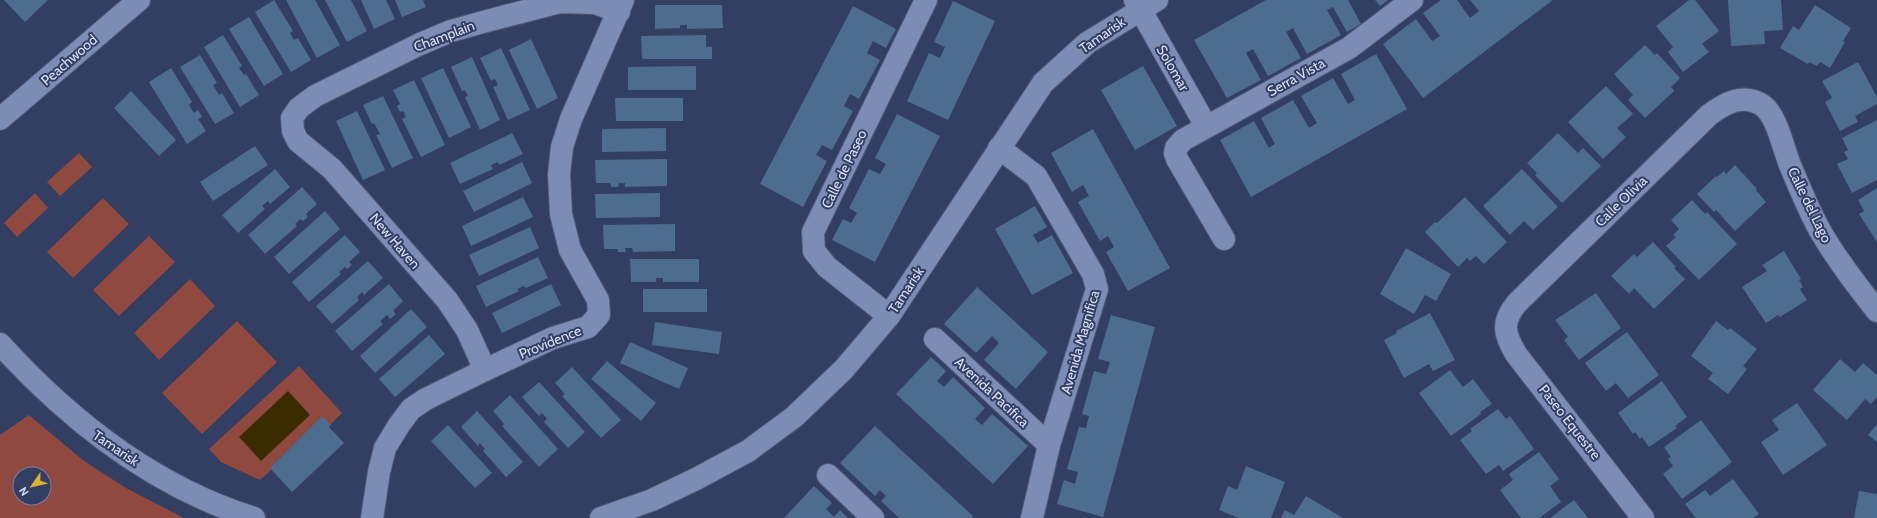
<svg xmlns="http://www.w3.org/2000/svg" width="1877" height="518" font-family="Cabin,sans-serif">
<rect width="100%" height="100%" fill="#333e63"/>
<g fill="#90493f" fill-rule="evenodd">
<path d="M79,153L92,167L60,196L47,182Z"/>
<path d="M35,193L48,208L17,237L4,223Z"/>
<path d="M103,198L129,224L73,278L47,252Z"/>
<path d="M149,236L175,262L119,316L93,290Z"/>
<path d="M190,279L215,306L159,360L134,333Z"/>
<path d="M237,321L277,362L202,434L162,393Z"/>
<path d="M299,366L342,413L330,425L322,417L270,468L271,470L260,480L221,462L209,449Z"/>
<path d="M29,415L84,461L126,488L184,518H0V435ZM20,474H44V498H20Z"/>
</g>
<path fill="#3b2c00" d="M288,391L310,415L261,461L239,437Z"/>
<g fill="#4d6d8e">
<path d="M4,0H48L25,22Z"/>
<path d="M274,0L293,31L290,33L294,40L298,38L311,60L291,72L255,12Z"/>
<path d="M286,0H315L340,45L317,58Z"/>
<path d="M325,0H351L367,31L347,42Z"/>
<path d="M361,0H386L395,19L374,29Z"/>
<path d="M395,0H423L426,7L402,17Z"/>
<path d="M1266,0H1348L1361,24L1347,32L1333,7L1327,10L1341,35L1307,54L1293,28L1286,32L1301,58L1268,76L1253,49L1246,53L1261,80L1227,98L1194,40Z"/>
<path d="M1375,0H1388L1380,6Z"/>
<path d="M1441,0H1457L1470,18L1479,11L1470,0H1553L1423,98L1383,44L1416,19L1432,41L1440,36L1423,13Z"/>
<path d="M1689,0H1695L1719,31L1702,44L1709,52L1683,72L1668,52L1673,47L1656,26Z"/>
<path d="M1728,0H1781L1783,30L1764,31L1765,44L1731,46Z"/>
<path d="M953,1L995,21L948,120L907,101L929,53L940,58L945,47L934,42Z"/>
<path d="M655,5H722L723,28L687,29V25H680V28L655,29Z"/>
<path d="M1815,5L1851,28L1843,41L1845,42L1830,68L1820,62L1817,66L1809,62L1808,64L1780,48L1793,26L1799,30Z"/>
<path d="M853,6L896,29L886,48L873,41L867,53L880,60L859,99L850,94L844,106L853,111L832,150L822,145L816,155L827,161L803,207L760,184Z"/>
<path d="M249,17L283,74L264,86L229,29Z"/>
<path d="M223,35L242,66L239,68L244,75L246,74L259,95L240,107L204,47Z"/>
<path d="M706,35V47H712V59H642L641,36Z"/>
<path d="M531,39L558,98L537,109L509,50Z"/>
<path d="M1645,45L1655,55L1657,53L1680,78L1671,87L1674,91L1645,118L1628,100L1633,95L1614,74Z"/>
<path d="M501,48L530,110L508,120L493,87L498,85L495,79L491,81L480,58Z"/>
<path d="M1376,54L1407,109L1251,197L1220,140L1254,121L1269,148L1275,144L1261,118L1293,100L1309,128L1317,123L1301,96L1333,78L1348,104L1355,100L1341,74Z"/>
<path d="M200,55L217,83L213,85L219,95L222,93L234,113L215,124L180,67Z"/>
<path d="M472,57L500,120L480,130L465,97L468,96L465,90L462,91L451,67Z"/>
<path d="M1858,62L1877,97V104L1855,116L1858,122L1840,131L1825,102L1832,98L1822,81Z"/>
<path d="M696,66V90H628V67Z"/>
<path d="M1143,66L1177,126L1135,150L1101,90Z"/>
<path d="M171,68L192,102L189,105L194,113L198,110L202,117L198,119L206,131L187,144L149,82Z"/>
<path d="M443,68L471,127L449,138L421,78Z"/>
<path d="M414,80L445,145L421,157L402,119L406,117L403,111L400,112L397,106L400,104L393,90Z"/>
<path d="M1606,86L1633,114L1617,128L1626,137L1603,159L1568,122Z"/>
<path d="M131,91L176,140L159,156L114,108Z"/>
<path d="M383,96L413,158L392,168L376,135L380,134L374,123L372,124L363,105Z"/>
<path d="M615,98H683V121H616Z"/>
<path d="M357,111L385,170L363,180L336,121Z"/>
<path d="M897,114L940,136L875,262L832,240L843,219L851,223L857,213L849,208L869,169L880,174L886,164L875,158Z"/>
<path d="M1877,120V180L1852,193L1837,164L1848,159L1844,152L1848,150L1842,138Z"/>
<path d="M666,128V151L602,152V129Z"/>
<path d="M1093,129L1170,268L1128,291L1106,252L1114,247L1108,236L1100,241L1078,202L1089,196L1083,185L1072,192L1051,153Z"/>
<path d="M512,133L523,154L499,165L498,162L491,165L493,169L460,184L450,163Z"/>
<path d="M1558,133L1578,153L1583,148L1601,166L1562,203L1535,175L1537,173L1527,163Z"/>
<path d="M255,146L268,165L213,201L200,182Z"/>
<path d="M667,159V186L625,187V183H619L618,187H611L610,183H596L595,160Z"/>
<path d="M522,162L532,183L474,212L463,191Z"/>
<path d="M1735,165L1757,189L1756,190L1766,202L1735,231L1716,210L1714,212L1697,194L1716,176L1717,177L1724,171L1726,174Z"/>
<path d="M275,169L290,187L270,204L268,201L262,206L265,209L238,233L222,215Z"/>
<path d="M1522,169L1558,207L1533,230L1524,221L1510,235L1483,206Z"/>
<path d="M302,187L317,204L306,214L308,217L303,221L300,219L295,224L297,226L265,254L248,235Z"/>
<path d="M1877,188V242L1859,214L1864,211L1858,200Z"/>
<path d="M660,193V217L596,218L595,194Z"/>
<path d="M523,197L533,217L471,246L462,226Z"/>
<path d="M1465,197L1507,242L1484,264L1476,256L1470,261L1467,258L1458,267L1425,232L1435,222L1437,223Z"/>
<path d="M1692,200L1705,214L1707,212L1737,244L1699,280L1666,246L1676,237L1673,235L1679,229L1671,220Z"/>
<path d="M1035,206L1047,227L1033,235L1038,243L1052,235L1073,273L1032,295L995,229Z"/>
<path d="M325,211L340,229L289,274L274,257Z"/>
<path d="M675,224V251L633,252L632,248H625L626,252H618V249H604L603,225Z"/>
<path d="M530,227L539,248L479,276L469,255Z"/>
<path d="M345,235L360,252L349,262L352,265L347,269L345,267L339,272L341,274L309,302L292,282Z"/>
<path d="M1653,242L1676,267L1674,268L1685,279L1654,309L1634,288L1629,294L1611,276L1634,254L1637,257Z"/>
<path d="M1406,248L1451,274L1436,301L1425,295L1414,314L1380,294Z"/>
<path d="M1784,251L1801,279L1799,280L1803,287L1800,289L1807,300L1780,317L1778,315L1766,323L1742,287L1767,271L1762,265Z"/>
<path d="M538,257L548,278L526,288L524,286L517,289L519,291L486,307L476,286Z"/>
<path d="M630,259H699V282H663V278H656V282H631Z"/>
<path d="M368,261L383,278L364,295L362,292L357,297L359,300L332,324L316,306Z"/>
<path d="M389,284L403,301L393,311L396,314L390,319L387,315L380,321L383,324L352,351L335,331Z"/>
<path d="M551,284L561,305L502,333L492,313Z"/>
<path d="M977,287L1048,352L1016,389L984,360L999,343L992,336L976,353L944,324Z"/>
<rect x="643" y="289" width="64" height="23"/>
<path d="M1596,293L1621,328L1579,360L1564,340L1568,337L1555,320Z"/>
<path d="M411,309L427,327L375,373L360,356Z"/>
<path d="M1430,313L1455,360L1433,371L1429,364L1404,378L1384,340L1397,333L1396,331Z"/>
<path d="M1111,315L1155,327L1103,517L1057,504L1064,480L1075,484L1078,472L1067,469L1079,427L1086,428L1089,416L1082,414L1094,371L1106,374L1110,362L1098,359Z"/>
<path d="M1716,321L1728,330L1730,328L1757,349L1743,366L1747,369L1728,394L1708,379L1713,373L1691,356Z"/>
<path d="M655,322L722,332L719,354L652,345Z"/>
<path d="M1627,332L1659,375L1628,398L1616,383L1606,391L1585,363Z"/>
<path d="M429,335L445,354L395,397L379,379Z"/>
<path d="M630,342L688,368L679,389L620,363Z"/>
<path d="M931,357L946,371L937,381L944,387L953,377L985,408L975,419L982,425L992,414L1028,446L993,484L896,394Z"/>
<path d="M1840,359L1855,372L1863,363L1877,375V397L1871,404L1865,399L1847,420L1813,390Z"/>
<path d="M607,361L656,403L641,421L591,379Z"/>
<path d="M572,367L621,420L601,438L562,396L565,394L555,383Z"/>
<path d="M1450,370L1463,387L1473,379L1492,404L1480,412L1481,414L1451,436L1419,393Z"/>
<path d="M1662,381L1687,417L1675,426L1677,428L1649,447L1642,437L1640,439L1635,432L1633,434L1618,413Z"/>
<path d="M539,382L585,432L568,448L544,422L547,419L542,413L539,416L522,397Z"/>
<path d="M510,395L558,449L539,467L502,426L504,424L493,411Z"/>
<path d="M1797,403L1827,445L1783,475L1761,442L1779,430L1772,420Z"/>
<path d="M1498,409L1506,419L1510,416L1534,449L1503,471L1499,465L1486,474L1460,440L1472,431L1470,429Z"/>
<path d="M477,411L523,462L506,477L483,451L485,449L480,443L478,446L461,427Z"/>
<path d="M322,416L331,425L329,427L344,443L292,492L270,468Z"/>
<path d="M1701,420L1732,462L1682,499L1663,474L1673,466L1668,459L1671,457L1664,447Z"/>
<path d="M1877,424V442L1868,435Z"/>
<path d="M448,425L492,473L475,488L431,441Z"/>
<path d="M875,426L973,516L972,518H899L881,501L886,496L880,490L875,496L840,463Z"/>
<path d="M1539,452L1559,479L1550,486L1561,502L1539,518H1521L1500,490L1513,480L1509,474Z"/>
<path d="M1246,466L1285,482L1271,518H1239L1219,510L1228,486L1237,490Z"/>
<path d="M1733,479L1759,514L1753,518H1696L1685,504L1705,490L1710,496Z"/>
<path d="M814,486L832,503L826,509L834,517L840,510L848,518H784Z"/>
<path d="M1859,491L1877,494V518H1854Z"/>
<path d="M1306,496L1343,518H1281L1285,510L1294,515Z"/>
<path d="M1574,500L1588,518H1550Z"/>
</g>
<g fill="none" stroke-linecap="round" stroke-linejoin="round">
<defs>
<g id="minor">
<path d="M1135,0L1206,126"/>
<path d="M0,119L139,0"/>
<path d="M999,148L1036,176L1093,274L1097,289L1049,445L1032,518"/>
<path d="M1224,239L1177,159L1175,153L1176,148L1183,140L1349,48L1412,0"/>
<path d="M889,316L827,267L814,251L813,232L926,0"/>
<path d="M935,339L1049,445"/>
<path d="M0,344C70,421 154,487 254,518"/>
<path d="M485,370L467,330L447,300L332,169L298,141L293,131L292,118L299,108L315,96L420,44L451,31L483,22L560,2L595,3L619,12"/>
<path d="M828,475L873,518"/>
<path d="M372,518L379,472L385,448L399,425L411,409L426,399L485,370L553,338L588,327L599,315L598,300L570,250L561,214L559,174L562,147L571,119L623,0"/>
<path d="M601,518L652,500L696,479L748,451L794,417L844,369L889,316L1043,83L1087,43L1157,0"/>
<path d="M1643,518L1516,354C1504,334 1501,322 1517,303L1709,115C1725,103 1743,93 1762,105C1777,115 1783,148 1790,165C1800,188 1809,212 1822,234C1838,261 1857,286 1877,311"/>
</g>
</defs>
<use href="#minor" stroke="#505978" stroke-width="24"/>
<use href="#minor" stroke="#7d8cb5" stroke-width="22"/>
</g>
<g text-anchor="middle" stroke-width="4" stroke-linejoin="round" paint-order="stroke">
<g font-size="14" fill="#d8e0f7" stroke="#333e63">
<text transform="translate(1102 35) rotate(-35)" y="5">Tamarisk</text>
<text transform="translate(444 36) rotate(-21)" y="5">Champlain</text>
<text transform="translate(69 60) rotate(-41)" y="5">Peachwood</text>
<text transform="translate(1173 68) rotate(60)" y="5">Solomar</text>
<text transform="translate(1296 77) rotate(-29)" y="5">Serra Vista</text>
<text transform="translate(844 169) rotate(-64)" y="5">Calle de Paseo</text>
<text transform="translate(1621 201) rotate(-44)" y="5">Calle Olivia</text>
<text transform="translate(1810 205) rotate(64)" y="5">Calle del Lago</text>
<text transform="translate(395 241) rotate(49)" y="5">New Haven</text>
<text transform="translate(906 290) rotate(-57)" y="5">Tamarisk</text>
<text transform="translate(550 342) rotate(-22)" y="5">Providence</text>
<text transform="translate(1080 342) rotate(-74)" y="5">Avenida Magnifica</text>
<text transform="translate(992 392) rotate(43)" y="5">Avenida Pacifica</text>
<text transform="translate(1570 422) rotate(52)" y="5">Paseo Equestre</text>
<text transform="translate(116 448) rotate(34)" y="5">Tamarisk</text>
</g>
</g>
<g transform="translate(32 486) rotate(236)"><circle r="19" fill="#333e63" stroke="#757f9e"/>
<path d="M0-3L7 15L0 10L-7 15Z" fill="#dbb233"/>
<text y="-6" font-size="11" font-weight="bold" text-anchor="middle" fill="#d8e0f7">N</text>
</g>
</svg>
